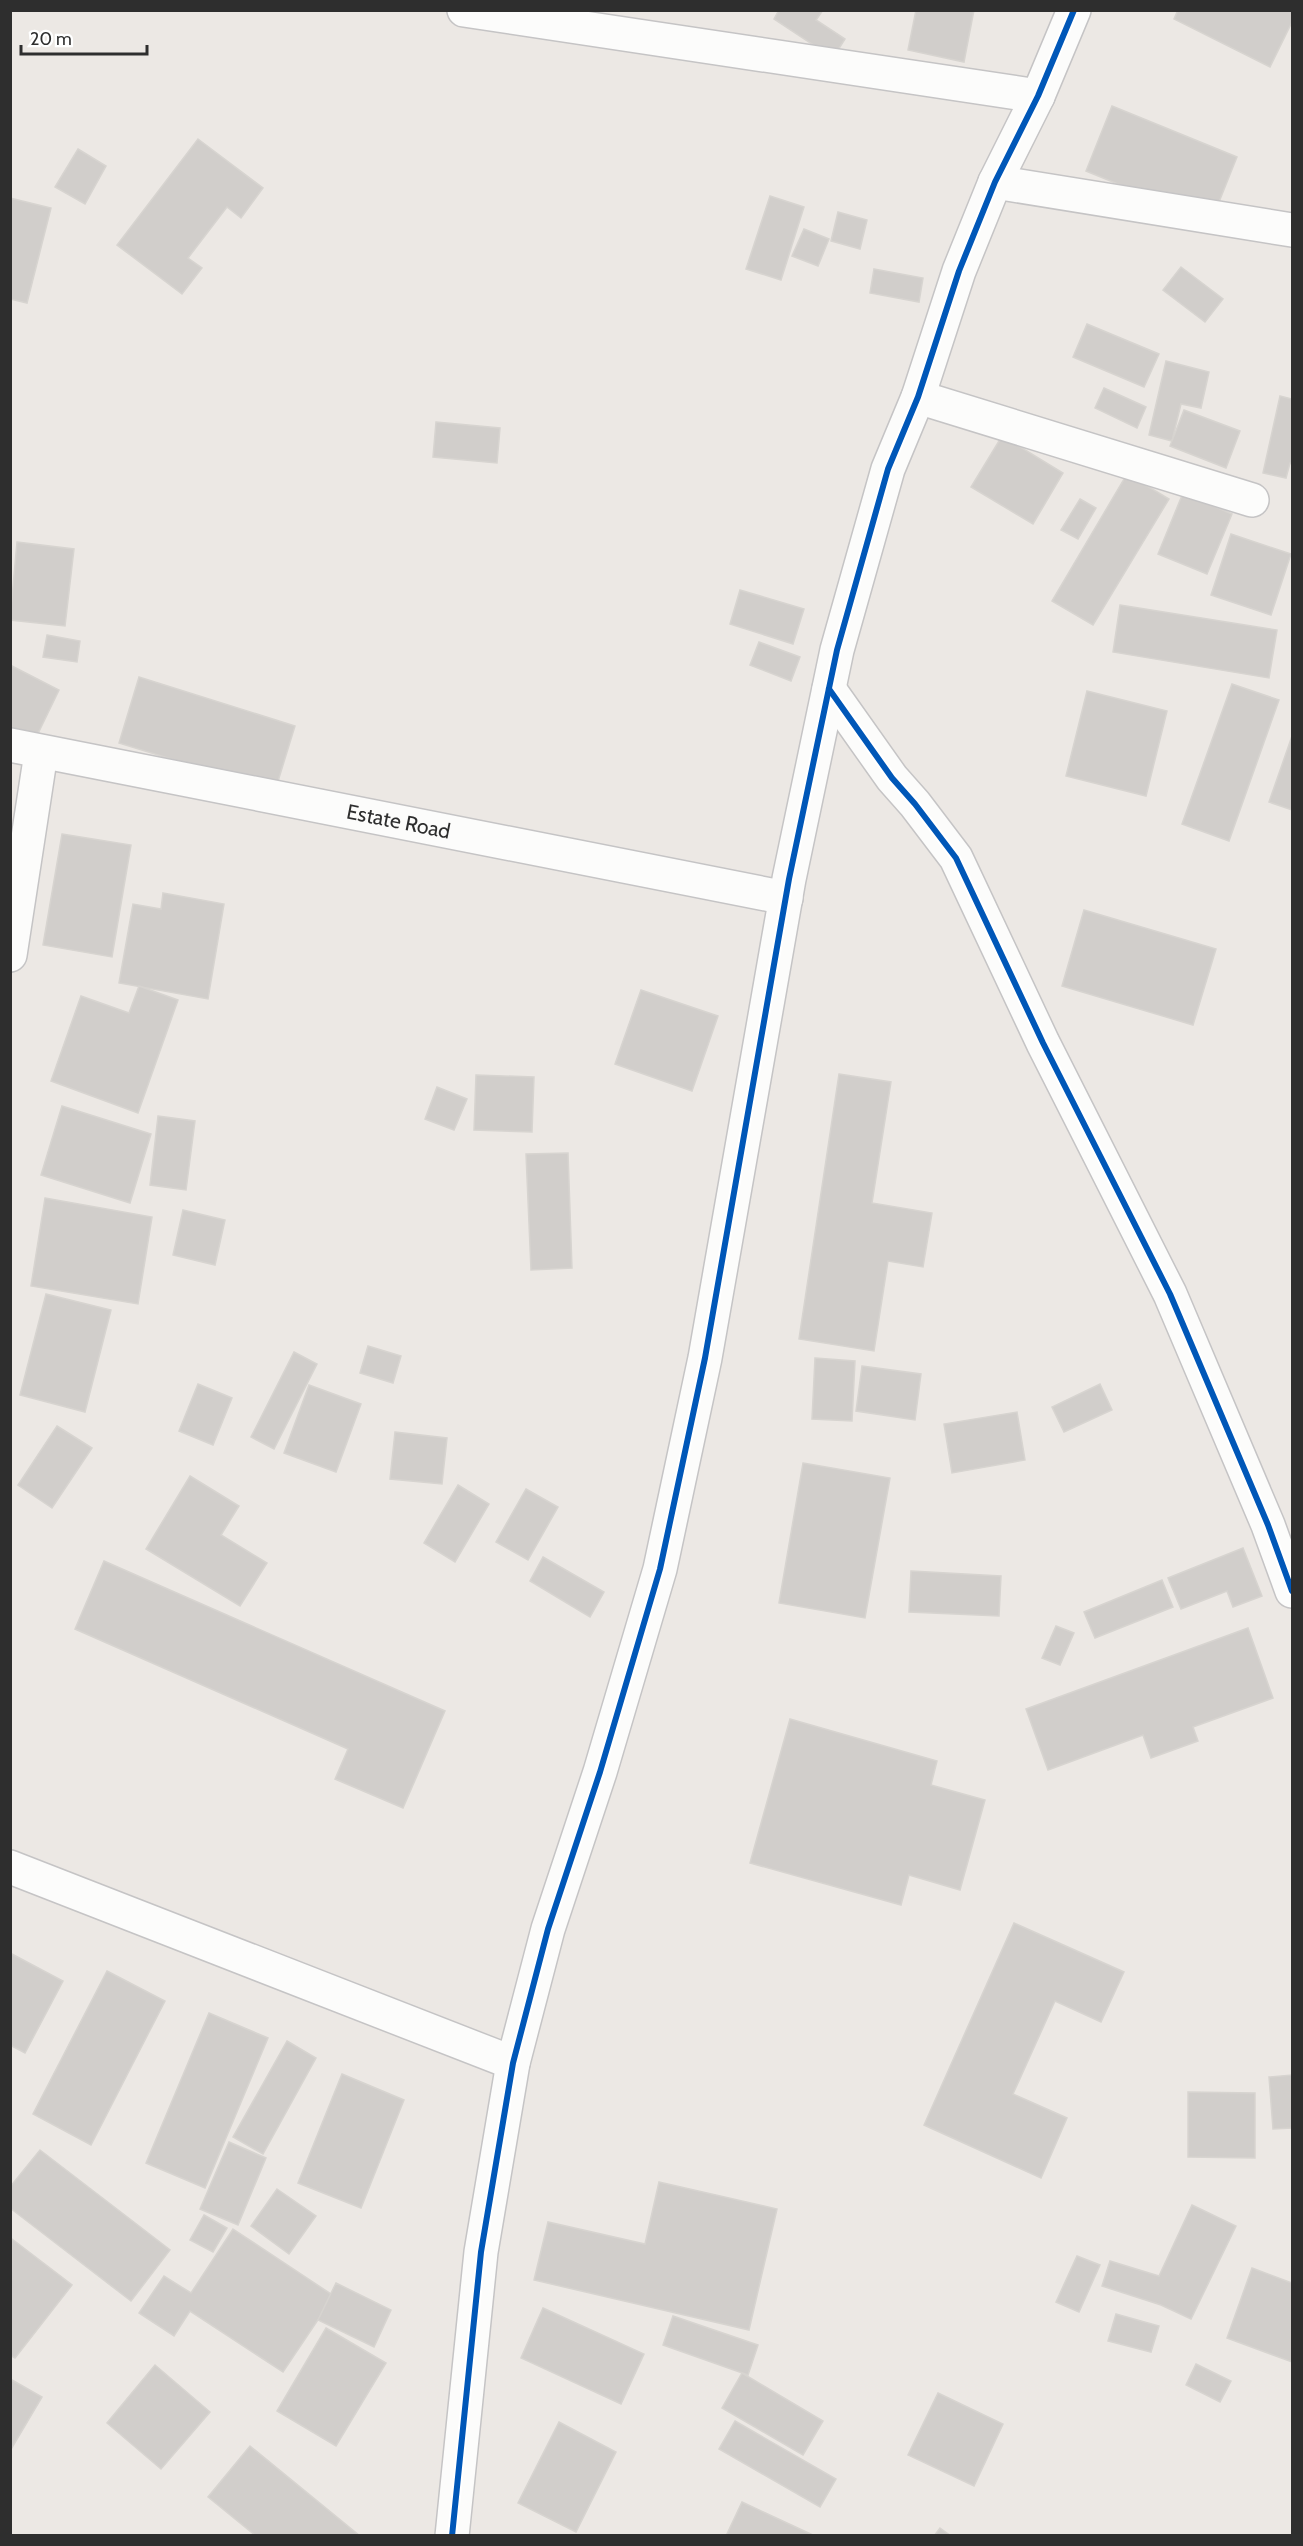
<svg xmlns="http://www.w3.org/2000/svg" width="1303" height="2546" font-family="Cabin,sans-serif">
<rect width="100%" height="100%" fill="#ece8e4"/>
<g fill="#d1cecb" stroke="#d7d4d0" stroke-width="1.5">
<path d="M779,10H823L816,20L845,39L833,58L774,19Z"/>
<path d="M916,10H974L964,62L908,50Z"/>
<path d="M1178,10H1292V22L1270,67L1174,19Z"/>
<path d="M1112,106L1237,157L1211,222L1086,171Z"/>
<path d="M198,139L263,188L241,218L227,207L188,258L202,268L182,294L117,245Z"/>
<path d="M78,149L106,166L85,204L55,187Z"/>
<path d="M770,196L804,207L781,280L746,269Z"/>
<path d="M10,198L51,208L27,303L10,299Z"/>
<path d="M838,212L867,220L860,249L831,241Z"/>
<path d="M804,229L829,239L818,266L792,256Z"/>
<path d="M1181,267L1223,299L1205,322L1163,290Z"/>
<path d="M874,269L923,278L919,302L870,293Z"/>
<path d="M1087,324L1159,354L1144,387L1073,357Z"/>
<path d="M1166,361L1209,372L1201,408L1181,404L1172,441L1149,435Z"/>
<path d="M1104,388L1146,407L1137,428L1095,408Z"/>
<path d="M1280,396L1292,399V464L1290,463L1286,478L1263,473Z"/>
<path d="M1184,410L1240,431L1226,468L1170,446Z"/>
<path d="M436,422L500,428L497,463L433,457Z"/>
<path d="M1002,436L1063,473L1033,524L971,487Z"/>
<path d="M1127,474L1169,499L1093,625L1052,601Z"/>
<path d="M1183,493L1232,514L1207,574L1158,554Z"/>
<path d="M1080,499L1096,508L1078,539L1061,530Z"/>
<path d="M1231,534L1291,554L1271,615L1211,595Z"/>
<path d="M17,542L74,549L65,626L10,620Z"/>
<path d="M740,590L804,609L793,644L730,624Z"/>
<path d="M1120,605L1277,630L1269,678L1113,652Z"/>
<path d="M47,635L80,641L77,662L43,657Z"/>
<path d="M759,642L800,657L791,681L750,665Z"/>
<path d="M10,665L59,690L31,748L10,737Z"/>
<path d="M139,677L295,726L275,791L119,743Z"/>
<path d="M1232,684L1279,700L1229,841L1182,824Z"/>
<path d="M1087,691L1167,711L1146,796L1066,776Z"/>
<path d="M1292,736V810L1269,802Z"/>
<path d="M62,834L131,845L112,957L43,945Z"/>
<path d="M163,893L224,904L208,999L119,983L133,904L161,909Z"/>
<path d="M1084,910L1216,949L1193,1025L1062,986Z"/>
<path d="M139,986L178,1000L138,1113L51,1081L81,996L129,1013Z"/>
<path d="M641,990L718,1016L692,1091L615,1064Z"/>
<path d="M839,1074L891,1082L872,1203L932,1213L923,1267L888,1261L874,1351L799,1339Z"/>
<path d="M476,1075L534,1077L532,1132L474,1130Z"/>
<path d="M437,1087L467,1099L454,1130L425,1119Z"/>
<path d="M62,1106L151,1134L130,1203L41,1175Z"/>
<path d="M158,1116L195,1121L186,1190L150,1185Z"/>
<path d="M568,1153L572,1268L531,1270L526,1154Z"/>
<path d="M45,1198L152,1217L138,1304L31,1286Z"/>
<path d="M183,1210L225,1220L215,1265L173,1255Z"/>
<path d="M46,1294L111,1310L85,1412L20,1395Z"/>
<path d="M368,1346L401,1356L393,1383L360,1373Z"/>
<path d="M294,1352L317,1364L274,1449L251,1437Z"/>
<path d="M815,1358L855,1361L852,1421L812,1419Z"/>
<path d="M862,1366L921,1374L915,1420L856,1411Z"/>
<path d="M198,1384L232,1398L213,1445L179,1431Z"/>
<path d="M1100,1384L1112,1410L1064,1432L1052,1407Z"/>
<path d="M309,1385L361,1404L336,1472L284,1453Z"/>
<path d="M1017,1412L1025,1460L952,1473L944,1424Z"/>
<path d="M57,1426L92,1448L52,1508L18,1485Z"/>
<path d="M395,1432L447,1438L442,1484L390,1479Z"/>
<path d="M803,1463L890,1478L865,1618L779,1603Z"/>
<path d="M190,1476L239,1506L221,1535L267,1563L240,1606L146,1549Z"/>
<path d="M458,1485L489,1504L455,1562L424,1543Z"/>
<path d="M526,1489L558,1507L528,1560L496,1542Z"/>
<path d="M1243,1548L1262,1596L1233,1607L1227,1591L1181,1609L1168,1578Z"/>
<path d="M543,1557L604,1592L590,1617L530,1581Z"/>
<path d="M104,1561L445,1711L403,1808L335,1779L348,1749L75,1629Z"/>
<path d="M911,1571L1001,1576L999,1616L909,1612Z"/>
<path d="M1162,1580L1173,1607L1095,1638L1084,1612Z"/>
<path d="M1056,1626L1074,1633L1060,1665L1042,1658Z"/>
<path d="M1248,1628L1273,1698L1193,1727L1198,1741L1151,1758L1143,1735L1048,1770L1026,1709Z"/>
<path d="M790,1719L937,1761L931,1785L985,1800L960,1890L909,1875L901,1905L750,1863Z"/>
<path d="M1014,1923L1124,1972L1101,2022L1055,2001L1013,2094L1067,2118L1041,2178L924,2125Z"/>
<path d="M10,1953L63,1981L25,2053L10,2045Z"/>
<path d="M107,1971L165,2001L91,2145L33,2114Z"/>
<path d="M209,2013L268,2038L205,2188L146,2163Z"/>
<path d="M287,2041L316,2058L263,2154L233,2137Z"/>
<path d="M342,2074L404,2100L361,2208L298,2183Z"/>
<path d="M1292,2075V2128L1273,2129L1269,2077Z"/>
<path d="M1188,2092L1255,2093V2158L1188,2157Z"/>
<path d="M229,2142L266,2158L238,2225L200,2209Z"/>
<path d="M40,2150L170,2250L131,2301L10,2208V2187Z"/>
<path d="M659,2182L777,2209L749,2330L534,2280L548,2222L645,2244Z"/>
<path d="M277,2189L316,2216L289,2254L251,2226Z"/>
<path d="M1192,2205L1236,2226L1191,2319L1161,2305L1102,2286L1110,2261L1159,2276Z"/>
<path d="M204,2215L227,2228L213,2252L190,2240Z"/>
<path d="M233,2229L334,2296L283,2372L190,2311L174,2336L139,2313L164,2276L191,2293Z"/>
<path d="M12,2239L72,2285L15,2358L10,2355Z"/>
<path d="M1077,2256L1100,2265L1079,2312L1056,2302Z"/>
<path d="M1252,2268L1292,2283V2362L1227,2338Z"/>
<path d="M336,2283L391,2310L374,2347L318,2320Z"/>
<path d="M543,2308L644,2354L621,2404L521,2358Z"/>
<path d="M1116,2314L1159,2326L1151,2352L1108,2341Z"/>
<path d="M673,2316L758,2345L748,2375L663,2345Z"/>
<path d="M326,2328L386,2363L336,2446L277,2411Z"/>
<path d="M1196,2364L1231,2381L1220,2402L1186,2385Z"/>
<path d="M155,2365L210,2412L161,2469L107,2423Z"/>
<path d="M742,2373L823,2421L803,2455L722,2408Z"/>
<path d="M12,2380L42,2397L10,2451V2383Z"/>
<path d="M938,2393L1003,2424L974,2486L908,2455Z"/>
<path d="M735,2421L836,2479L820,2507L719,2449Z"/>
<path d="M559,2422L616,2452L576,2532L518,2503Z"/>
<path d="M250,2446L360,2536H256L208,2497Z"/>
<path d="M742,2502L815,2536H726Z"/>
<path d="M940,2528L951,2536H934Z"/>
</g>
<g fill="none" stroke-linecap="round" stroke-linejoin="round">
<defs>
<g id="minor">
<path d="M464,10L1038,96"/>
<path d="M995,182L1292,230"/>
<path d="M918,397L1252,500"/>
<path d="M829,689L892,778L915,804L956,858L1043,1043L1170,1294L1268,1525L1292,1591"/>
<path id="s1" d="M10,745L786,898"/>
<path d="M10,955L41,753"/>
<path d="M10,1867L513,2063"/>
</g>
<path id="tertiary" d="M452,2536L481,2252L513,2063L548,1929L600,1772L660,1569L705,1358L789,879L837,650L888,469L918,397L959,271L995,182L1038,96L1074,10"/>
</defs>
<use href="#minor" stroke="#c5c4c5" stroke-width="36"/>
<use href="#tertiary" stroke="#c5c4c5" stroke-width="36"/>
<use href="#minor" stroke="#fcfcfb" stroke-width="33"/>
<use href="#tertiary" stroke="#fcfcfb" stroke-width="33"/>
<defs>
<g id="cycleway">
<path d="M829,689L892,778L915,804L956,858L1043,1043L1170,1294L1268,1525L1292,1591"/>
<path d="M452,2536L481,2252L513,2063L548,1929L600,1772L660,1569L705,1358L789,879L837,650L888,469L918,397L959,271L995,182L1038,96L1074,10"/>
</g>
</defs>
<use href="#cycleway" stroke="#fff" stroke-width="10"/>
<use href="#cycleway" stroke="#0057b8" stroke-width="6"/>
</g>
<g text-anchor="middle" stroke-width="5" stroke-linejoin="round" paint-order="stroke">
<g font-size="21" fill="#2e2e2e" stroke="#fff">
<text dy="7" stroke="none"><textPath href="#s1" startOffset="396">Estate Road</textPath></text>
</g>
</g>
<rect width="1303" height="2546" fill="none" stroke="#2e2e2e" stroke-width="24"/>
<path d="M21 45v9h126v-9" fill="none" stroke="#2e2e2e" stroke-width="3"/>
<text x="30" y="45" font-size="18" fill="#2e2e2e" stroke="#ffffff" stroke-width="4.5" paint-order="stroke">20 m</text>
</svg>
